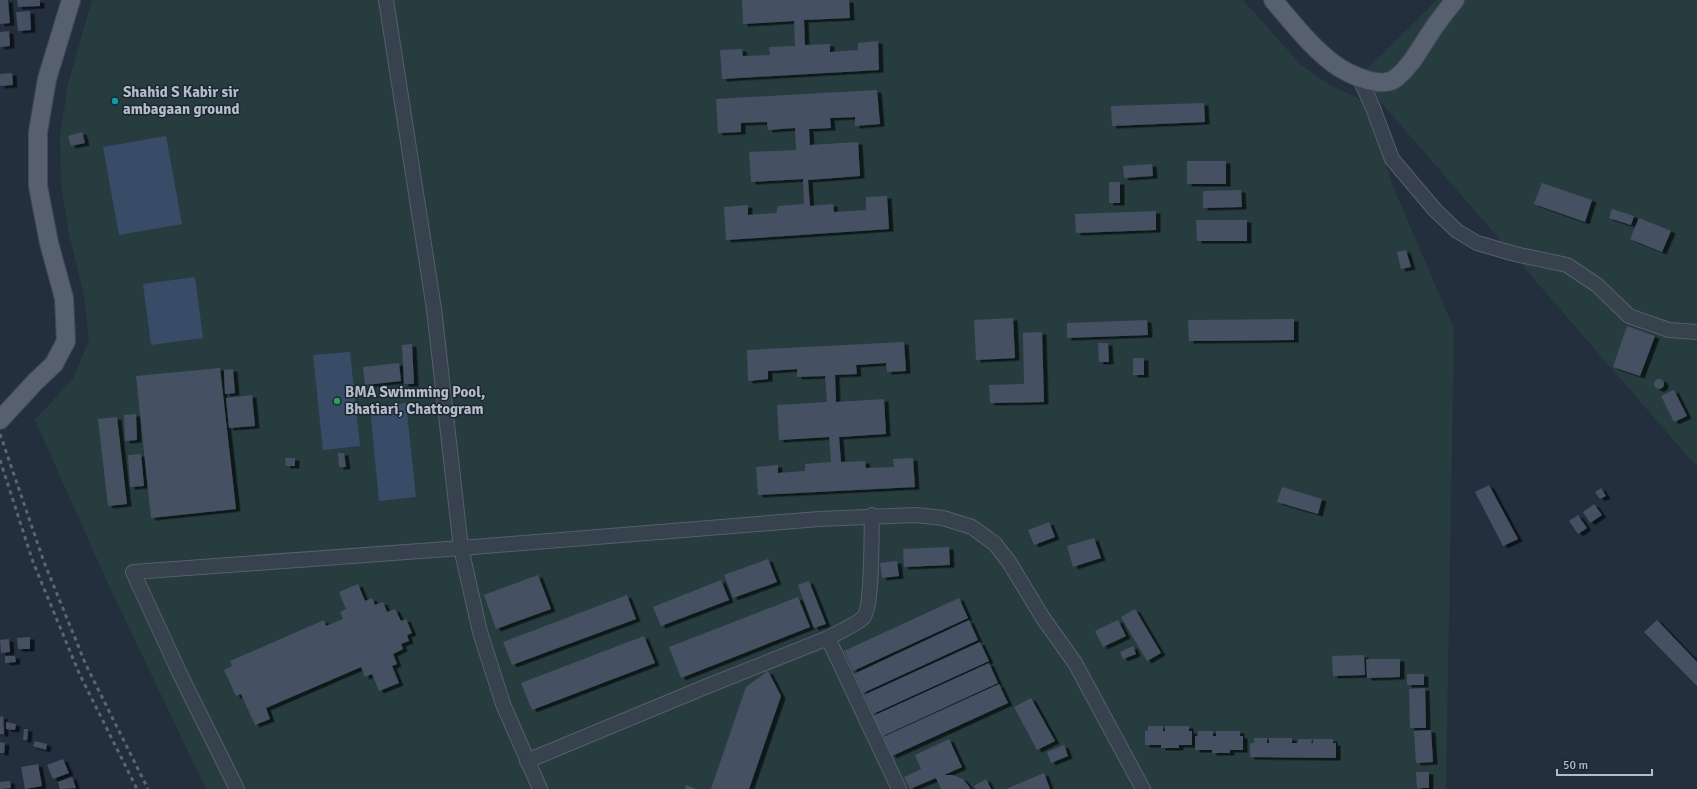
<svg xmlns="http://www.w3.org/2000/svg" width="1697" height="789" font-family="Signika,sans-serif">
<defs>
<filter id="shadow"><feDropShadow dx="4.5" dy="2.5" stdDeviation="0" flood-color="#0009"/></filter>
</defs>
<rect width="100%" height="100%" fill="#242f3e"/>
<g fill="#263c3f">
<path d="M92,0H1243L1300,64L1330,85L1368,103L1392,184L1454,329L1446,789H206L110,588L35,420L74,377L89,340L84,296L69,234L61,184L60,135L68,84Z"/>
<path d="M1437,0H1697V467L1359,77Z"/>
</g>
<g fill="#394c67">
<path d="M166,136L182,224L119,235L103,147Z"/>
<path d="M195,277L203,338L151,345L143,284Z"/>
<path d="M350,352L360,446L323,450L313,355Z"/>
<path d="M406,403L416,497L379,501L370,407Z"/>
</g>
<g fill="#455162" filter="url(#shadow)">
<path d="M0,0H8L10,23L0,24Z"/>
<path d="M17,0H40V6L18,7Z"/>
<path d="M742,0H849L850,18L804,20L805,45L830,44V52L858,50V43L878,41L879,70L722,79L720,50L742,49L743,56L770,55L769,47L795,46L794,21L743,24Z"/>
<path d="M30,11L31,30L18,31L16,12Z"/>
<path d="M9,31L10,46L0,47V32Z"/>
<path d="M12,73L13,85L0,86V74Z"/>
<path d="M877,90L880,124L855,126V117L830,118L831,128L809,129L810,145L858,142L860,176L808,180L810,206L833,204L834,212L866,210V197L887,196L889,229L726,240L724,207L748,205V215L776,213L778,206L804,204L803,179L751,182L749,152L796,150L795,128L768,130L767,122L741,123V132L718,133L716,99Z"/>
<path d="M1204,103L1205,122L1112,126L1111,106Z"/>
<path d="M82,132L85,143L71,146L68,136Z"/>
<rect x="1187" y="161" width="39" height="23"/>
<path d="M1152,164L1153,176L1124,178L1123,166Z"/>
<rect x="1109" y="182" width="11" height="21"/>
<path d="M1542,183L1592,200L1585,222L1534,204Z"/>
<path d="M1241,190L1242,207L1203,208V191Z"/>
<path d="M1612,209L1634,216L1631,225L1609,218Z"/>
<path d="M1156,211V230L1076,233L1075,214Z"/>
<path d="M1639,218L1671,231L1662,252L1630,239Z"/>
<path d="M1196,220H1247V241H1197Z"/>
<path d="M1406,250L1411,267L1401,269L1397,252Z"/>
<path d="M1013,318L1015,358L976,360L974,320Z"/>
<path d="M1294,319V340L1189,341L1188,320Z"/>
<path d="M1147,320L1148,335L1067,338V323Z"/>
<path d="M1627,326L1655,336L1640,376L1613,367Z"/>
<path d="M1042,332L1044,402L990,403L989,385L1024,384L1023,333Z"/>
<path d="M904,342L906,371L887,372L886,363L856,365L857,374L835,375L836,402L884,399L886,434L839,437L841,462L865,461L866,468L894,467L893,459L913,458L915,487L758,495L756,467L778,465V473L805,471V464L831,462L829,437L779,440L777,405L827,402L825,376L797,377V369L768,371V379L748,381L747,350Z"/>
<path d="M1098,343H1108L1109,362H1099Z"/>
<path d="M412,344L414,384H404L402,345Z"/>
<rect x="1133" y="358" width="11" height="17"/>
<path d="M399,363L401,381L365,385L363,367Z"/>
<path d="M220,368L236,509L151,518L136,376Z"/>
<path d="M233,369L235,393L225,394L224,370Z"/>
<circle cx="1659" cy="384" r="5"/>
<path d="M1674,390L1687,416L1674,422L1661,396Z"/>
<path d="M252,395L255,426L229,428L226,398Z"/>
<path d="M136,414L137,440L125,441L124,415Z"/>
<path d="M117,417L127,504L108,506L98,419Z"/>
<path d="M338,453H344L346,467H339Z"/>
<path d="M141,454L144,486L130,487L128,455Z"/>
<path d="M285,458H295V466H286Z"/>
<path d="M1489,485L1518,539L1503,546L1475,492Z"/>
<path d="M1282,487L1322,499L1318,514L1277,502Z"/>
<path d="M1601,488L1606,496L1600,499L1595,492Z"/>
<path d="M1594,504L1602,515L1590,523L1583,512Z"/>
<path d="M1578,515L1587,528L1578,534L1569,521Z"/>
<path d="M1049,522L1055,537L1034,545L1028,530Z"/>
<path d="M1094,538L1101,558L1073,567L1067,546Z"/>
<path d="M949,547L950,565L904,567L903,549Z"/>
<path d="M768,559L777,582L733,598L724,575Z"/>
<path d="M897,561L899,576L882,578L880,563Z"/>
<path d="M538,575L551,609L496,629L484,595Z"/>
<path d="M721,580L729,600L661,626L653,607Z"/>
<path d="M809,581L826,624L814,628L798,585Z"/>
<path d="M358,584L365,601L372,598L375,605L383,602L387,612L395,609L401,621L406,619L412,633L407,635L409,641L401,644L403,649L393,654L397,664L392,666L399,683L379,691L372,674L365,677L361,667L266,708L270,719L255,725L241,694L236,696L224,670L232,666L230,661L324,620L326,626L343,619L340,612L346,609L339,592Z"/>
<path d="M627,595L636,619L512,665L503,642Z"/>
<path d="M798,597L810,627L681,678L669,647Z"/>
<path d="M959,598L968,618L853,671L844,651Z"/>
<path d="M1135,609L1161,653L1147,661L1121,617Z"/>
<path d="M969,620L978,640L863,693L854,674Z"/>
<path d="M1118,620L1126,636L1103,647L1095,631Z"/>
<path d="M1657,620L1697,662V686L1644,632Z"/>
<path d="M644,636L655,663L532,710L521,683Z"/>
<path d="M30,637V649H18L17,638Z"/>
<path d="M9,639L10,652L1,653L0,640Z"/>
<path d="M980,642L989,661L873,714L864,695Z"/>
<path d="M1133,646L1136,654L1123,659L1120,652Z"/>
<path d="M1364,655L1365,675L1333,676L1332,656Z"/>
<path d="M5,656H15L16,662L5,663Z"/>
<path d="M1366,659H1400V677L1367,678Z"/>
<path d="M989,663L998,683L883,736L873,716Z"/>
<path d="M768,671L781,696L749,789H711L746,687Z"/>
<rect x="1407" y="674" width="17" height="11"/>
<path d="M999,684L1008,703L892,756L883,737Z"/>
<path d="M1425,688L1426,728H1410L1409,689Z"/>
<path d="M1031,698L1055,741L1037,750L1014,707Z"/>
<path d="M3,716L4,734H0V717Z"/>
<path d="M6,722L16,724L15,730L6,729Z"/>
<path d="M1148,726H1163V731H1165V726H1189V731H1192V745H1179V748H1161V745H1145V731H1148Z"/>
<path d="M24,729H28L27,740H23Z"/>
<path d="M1431,730L1433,762L1416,763L1414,731Z"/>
<path d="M1198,731H1213V736H1216V731H1240V736H1243V750H1230V753H1212V750H1195V736H1198Z"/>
<path d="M1254,738H1267V743H1269V738H1292V743H1298V739H1312L1311,743H1313V739H1333V743H1336V758L1250,757V743H1254Z"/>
<path d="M949,739L962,767L944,775H953L963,779L971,789H941L936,778L910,789L904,777L921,769L915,755Z"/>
<path d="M35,741L47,744L46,750L33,746Z"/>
<path d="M0,742L5,743L4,753H0Z"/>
<path d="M1064,745L1068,756L1051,763L1047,752Z"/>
<path d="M63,759L69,773L53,779L47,765Z"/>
<path d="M38,764L42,786L25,789L21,767Z"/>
<path d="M1416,772H1429V788H1417Z"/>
<path d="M1044,773L1050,789H1006Z"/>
<path d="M72,777L76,788L60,789L58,782Z"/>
<path d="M986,779L991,789H976L974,786Z"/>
<path d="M10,781L11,788L0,789V782Z"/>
<path d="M686,785L696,789H685Z"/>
</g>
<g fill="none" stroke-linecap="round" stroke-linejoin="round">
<defs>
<g id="minor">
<path d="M386,0L434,309L461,548L480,632L503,704L540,789"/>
<path d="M1359,77L1373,108L1392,159L1435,210L1457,231L1477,243L1515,254L1567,265L1597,285L1629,316L1669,330L1697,332"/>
<path d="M828,638C839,632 853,626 863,618C873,608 871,533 872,515"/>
<path d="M527,761L705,687L828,638L899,789"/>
<path d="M237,789L180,674L133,572L461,548L819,519L915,515L943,518L972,527L995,544L1009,562L1043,618L1075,663L1143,789"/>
</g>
<g id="major">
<path d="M1273,0C1292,22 1311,47 1334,64C1348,74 1381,90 1396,78C1412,65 1420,48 1431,32C1438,21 1447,10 1455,0"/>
<path d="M0,420L35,382L54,364L66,341L64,298L49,243L38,186V132L47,79L71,0"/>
</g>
</defs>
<use href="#minor" stroke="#565f6c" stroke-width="16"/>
<use href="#major" stroke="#414a57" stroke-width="20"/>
<use href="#minor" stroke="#38414e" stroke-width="14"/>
<use href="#major" stroke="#56606e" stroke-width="18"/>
<g stroke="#5a6575" stroke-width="3" stroke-dasharray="4 4" stroke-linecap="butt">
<path d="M0,434L44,562L86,665L148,789"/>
<path d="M0,460L33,562L79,673L137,789"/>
</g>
</g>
<circle fill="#0f9aa8" stroke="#1d2633" stroke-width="1.5" cx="115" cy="101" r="4"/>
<circle fill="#2e9e5b" stroke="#1d2633" stroke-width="1.5" cx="337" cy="401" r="4"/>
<g text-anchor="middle" stroke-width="3" stroke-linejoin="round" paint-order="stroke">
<g font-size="15" font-weight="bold" fill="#b4bcc9" stroke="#1d2633" text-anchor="start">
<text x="123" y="97">Shahid S Kabir sir<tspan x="123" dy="17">ambagaan ground</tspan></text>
<text x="345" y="397">BMA Swimming Pool,<tspan x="345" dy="17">Bhatiari, Chattogram</tspan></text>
</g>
</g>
<path d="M1557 769v6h95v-6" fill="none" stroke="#b4bcc9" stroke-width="2"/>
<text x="1563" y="769" font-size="12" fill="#b4bcc9" stroke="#1d2633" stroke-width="3" paint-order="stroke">50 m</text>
</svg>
